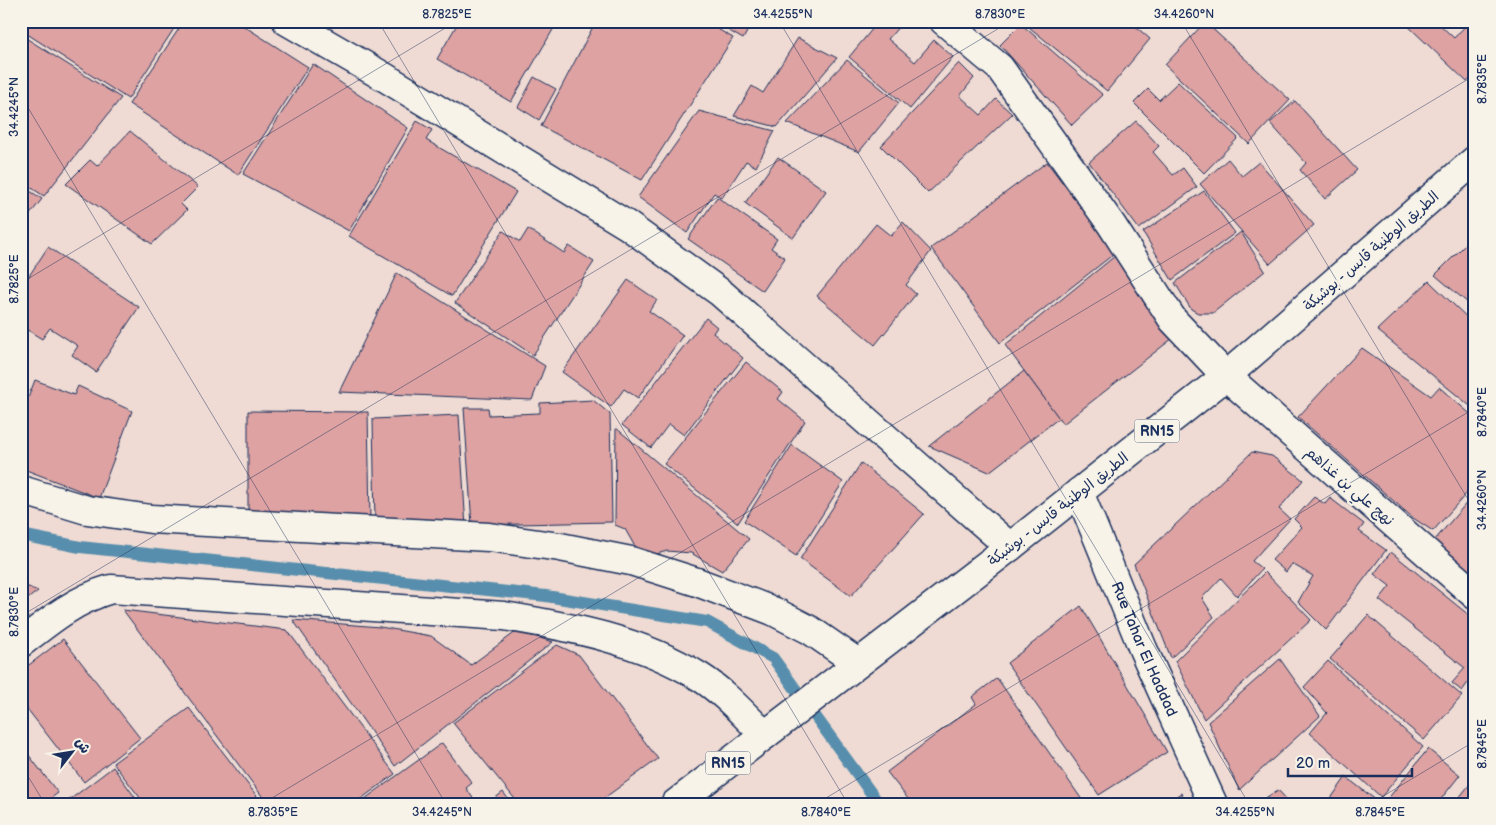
<svg xmlns="http://www.w3.org/2000/svg" width="1496" height="825" font-family="'Balsamiq Sans','Playpen Sans Arabic',sans-serif">
<rect width="100%" height="100%" fill="#efdbd3"/>
<filter id="ink" filterUnits="userSpaceOnUse"><feTurbulence type="fractalNoise" baseFrequency=".02" numOctaves="2"/><feDisplacementMap in="SourceGraphic" scale="10" xChannelSelector="R" yChannelSelector="G"/><feConvolveMatrix kernelMatrix="1 2 1 2 8 2 1 2 1" color-interpolation-filters="sRGB"/></filter>
<g filter="url(#ink)">
<g fill="none" stroke-linecap="round" stroke-linejoin="round">
<path stroke="#598ead" stroke-width="12" d="M21,535L80,547L546,596L707,622L773,658L879,804"/>
</g>
<g fill="#dda2a1" stroke="#1b2f5e">
<path d="M21,21H179L128,99L21,30Z"/>
<path d="M184,21H236L308,67L238,175L129,104Z"/>
<path d="M459,21H558L511,102L437,59Z"/>
<path d="M596,21H704L733,38L642,180L541,126Z"/>
<path d="M712,21H753L743,39Z"/>
<path d="M879,21L902,23L888,39L915,62L934,40L953,57L910,109L849,57Z"/>
<path d="M1034,21H1136L1134,25L1150,39L1107,91L1029,27Z"/>
<path d="M1409,21H1436L1454,38L1470,21H1475V74L1467,82L1406,24Z"/>
<path d="M1205,22L1290,100L1249,144L1165,65Z"/>
<path d="M1021,24L1103,95L1072,125L1000,45Z"/>
<path d="M21,35L121,98L44,196L21,181Z"/>
<path d="M798,38L837,58L777,127L734,116L752,86L763,93Z"/>
<path d="M847,60L899,103L859,152L787,123Z"/>
<path d="M959,63L974,78L960,96L981,115L996,99L1012,114L928,193L881,146Z"/>
<path d="M313,64L408,128L349,231L243,174Z"/>
<path d="M534,77L556,89L539,120L518,107Z"/>
<path d="M1178,82L1238,138L1204,173L1134,103L1148,89L1159,100Z"/>
<path d="M1295,101L1357,170L1325,199L1300,170L1306,163L1270,123Z"/>
<path d="M699,111L775,131L756,167L746,161L722,198L714,193L687,233L638,197Z"/>
<path d="M417,121L432,130L426,140L516,192L452,296L349,236Z"/>
<path d="M1136,121L1159,146L1153,152L1173,175L1183,168L1197,187L1139,229L1089,162Z"/>
<path d="M130,131L198,187L181,204L187,210L152,244L66,184L90,160L97,166Z"/>
<path d="M778,157L826,191L793,238L745,203Z"/>
<path d="M1228,159L1242,176L1259,162L1314,225L1270,264L1200,184Z"/>
<path d="M1047,162L1115,253L1000,343L931,248Z"/>
<path d="M21,185L42,199L21,226Z"/>
<path d="M1204,191L1235,233L1172,280L1143,232Z"/>
<path d="M717,197L777,239L771,248L785,258L763,291L688,239Z"/>
<path d="M903,222L931,251L906,285L916,294L875,345L817,296L876,224L891,236Z"/>
<path d="M528,229L564,253L569,246L594,262L533,355L455,303L503,231L520,242Z"/>
<path d="M1241,232L1265,271L1213,313H1198L1191,309L1175,283Z"/>
<path d="M1475,235V309L1435,275Z"/>
<path d="M48,247L139,307L96,372L72,355L78,346L50,328L42,339L21,326V279L25,282Z"/>
<path d="M1115,256L1173,338L1063,424L1005,345Z"/>
<path d="M397,273L545,366L532,400L339,392Z"/>
<path d="M628,280L657,300L649,311L683,335L638,398L624,389L611,407L562,372Z"/>
<path d="M1429,281L1475,325V410L1377,330Z"/>
<path d="M706,318L717,327L713,333L743,358L684,435L669,424L651,448L622,425Z"/>
<path d="M1362,348L1431,396L1439,387L1475,418V484L1433,531L1413,518L1298,417Z"/>
<path d="M746,362L783,392L778,399L805,421L738,523L664,464Z"/>
<path d="M1024,371L1059,418L989,472L929,446Z"/>
<path d="M35,380L74,395L78,386L132,411L99,498L21,468V416Z"/>
<path d="M593,400L610,414L612,522L472,525L464,408H488L489,415L540,413V403Z"/>
<path d="M248,411L368,412L370,519L248,515Z"/>
<path d="M459,415L466,528L375,524L373,419Z"/>
<path d="M616,428L749,539L722,571L691,553L667,551L650,556L634,545L625,529L615,525Z"/>
<path d="M792,445L843,482L796,556L744,521Z"/>
<path d="M1252,452L1272,456L1303,480L1279,509L1290,519L1252,561L1262,569L1237,596L1221,578L1202,598L1214,617L1171,658L1134,564Z"/>
<path d="M861,463L924,514L851,596L800,559Z"/>
<path d="M1475,493V577L1434,541Z"/>
<path d="M1314,497L1325,504L1330,498L1364,524L1359,531L1386,550L1326,630L1298,602L1313,576L1292,564L1286,572L1272,560L1302,527L1294,519Z"/>
<path d="M1391,552L1475,620V673L1462,691L1452,683L1465,668L1379,600L1390,586L1374,574Z"/>
<path d="M1265,572L1311,620L1204,719L1175,661Z"/>
<path d="M21,584L38,591L21,604Z"/>
<path d="M1081,606L1167,752L1099,795L1007,663Z"/>
<path d="M123,610L287,630L395,774L354,804H268Z"/>
<path d="M1368,615L1462,696L1424,740L1330,659Z"/>
<path d="M293,620L380,627L431,636L471,665L517,631L553,642L395,766Z"/>
<path d="M63,639L140,738L84,782L21,701V671Z"/>
<path d="M557,645L579,655L658,759L596,804H519L453,723Z"/>
<path d="M1280,659L1320,716L1239,790L1208,722Z"/>
<path d="M1328,661L1423,747L1381,797L1310,733L1327,713L1304,687Z"/>
<path d="M997,678L1085,804H912L887,772L976,704L972,697Z"/>
<path d="M189,708L263,804H145L113,763Z"/>
<path d="M442,743L472,783L466,788L477,804H358Z"/>
<path d="M21,745L58,793L43,804H21Z"/>
<path d="M1428,749L1460,775L1437,804H1389L1386,801Z"/>
<path d="M113,767L140,804H64Z"/>
<path d="M1346,777L1381,804H1327Z"/>
<path d="M1470,784L1475,788V804H1454Z"/>
<path d="M1278,790L1291,804H1256Z"/>
<path d="M503,792L512,804H498L494,799Z"/>
<path d="M1181,793L1186,804H1164Z"/>
</g>
<g fill="none" stroke-linecap="round" stroke-linejoin="round">
<defs>
<g id="minor">
<path d="M287,21L386,78L627,225L721,293L1010,547"/>
<path d="M944,21L1000,68L1111,224L1173,320L1226,376L1475,595"/>
<path d="M21,490L87,510L151,519L489,537L560,547L631,561L697,582L773,611L810,630L858,663"/>
<path id="s1" d="M1079,492L1143,649L1213,804"/>
<path d="M21,643C49,621 76,599 111,589L504,616C571,627 641,640 700,677C724,692 744,715 765,735"/>
</g>
<path id="primary" d="M675,804L1010,547L1226,376L1475,160"/>
</defs>
<use href="#minor" stroke="#1b2f5e" stroke-width="31"/>
<use href="#primary" stroke="#1b2f5e" stroke-width="31"/>
<use href="#minor" stroke="#f7f3e8" stroke-width="28"/>
<use href="#primary" stroke="#f7f3e8" stroke-width="28"/>
</g>
</g>
<path fill="none" stroke="#1b2f5e" stroke-width="1" stroke-opacity="0.45" d="M378,21L848,804M779,21L1249,804M1181,21L1475,511M21,96L446,804M21,283L457,21M21,616L1011,21M21,765L45,804M262,804L1475,75M816,804L1475,408M1370,804L1475,741"/>
<g text-anchor="middle" stroke-width="4.5" stroke-linejoin="round" paint-order="stroke">
<g fill="#f7f3e8" stroke="#5d6a87" stroke-width="1">
<rect x="1134.5" y="419.5" width="45" height="23" rx="4"/>
<rect x="705.5" y="751.5" width="45" height="23" rx="4"/>
</g>
<g font-size="14" font-weight="bold" fill="#1b2f5e">
<text x="1157" y="436">RN15</text>
<text x="728" y="768">RN15</text>
</g>
<g font-size="15" fill="#1b2f5e" stroke="#f7f3e8">
<text transform="translate(1371 251) rotate(-41)" y="5">الطريق الوطنية قابس - بوشبكة</text>
<text transform="translate(1350 486) rotate(41)" y="5">نهج علي بن غذاهم</text>
<text transform="translate(1058 509) rotate(-38)" y="5">الطريق الوطنية قابس - بوشبكة</text>
<text dy="5" stroke="none"><textPath href="#s1" startOffset="170">Rue Tahar El Haddad</textPath></text>
</g>
</g>
<rect width="1496" height="825" fill="none" stroke="#f7f3e8" stroke-width="55"/>
<g transform="translate(72 752) rotate(59)" stroke="#f7f3e8" stroke-width="4" paint-order="stroke">
<path d="M0-4L9 19L0 12L-9 19Z" fill="#1b2f5e"/>
<text y="-8" font-size="14" font-weight="bold" text-anchor="middle" fill="#1b2f5e">ش</text>
</g>
<path d="M1288 768v8h124v-8" fill="none" stroke="#1b2f5e" stroke-width="2.5"/>
<text x="1296" y="768" font-size="15" fill="#1b2f5e" stroke="#f7f3e8" stroke-width="4" paint-order="stroke">20 m</text>
<rect x="28" y="28" width="1440" height="770" fill="none" stroke="#1b2f5e" stroke-width="2"/>
<g font-size="12" text-anchor="middle" fill="#1b2f5e">
<text x="447" y="18">8.7825°E</text>
<text x="783" y="18">34.4255°N</text>
<text x="1000" y="18">8.7830°E</text>
<text x="1184" y="18">34.4260°N</text>
<text transform="translate(1482 79) rotate(-90)" y="4">8.7835°E</text>
<text transform="translate(14 107) rotate(-90)" y="4">34.4245°N</text>
<text transform="translate(14 279) rotate(-90)" y="4">8.7825°E</text>
<text transform="translate(1482 412) rotate(-90)" y="4">8.7840°E</text>
<text transform="translate(1482 500) rotate(-90)" y="4">34.4260°N</text>
<text transform="translate(14 612) rotate(-90)" y="4">8.7830°E</text>
<text transform="translate(1482 744) rotate(-90)" y="4">8.7845°E</text>
<text x="273" y="816">8.7835°E</text>
<text x="442" y="816">34.4245°N</text>
<text x="826" y="816">8.7840°E</text>
<text x="1245" y="816">34.4255°N</text>
<text x="1380" y="816">8.7845°E</text>
</g>
</svg>
